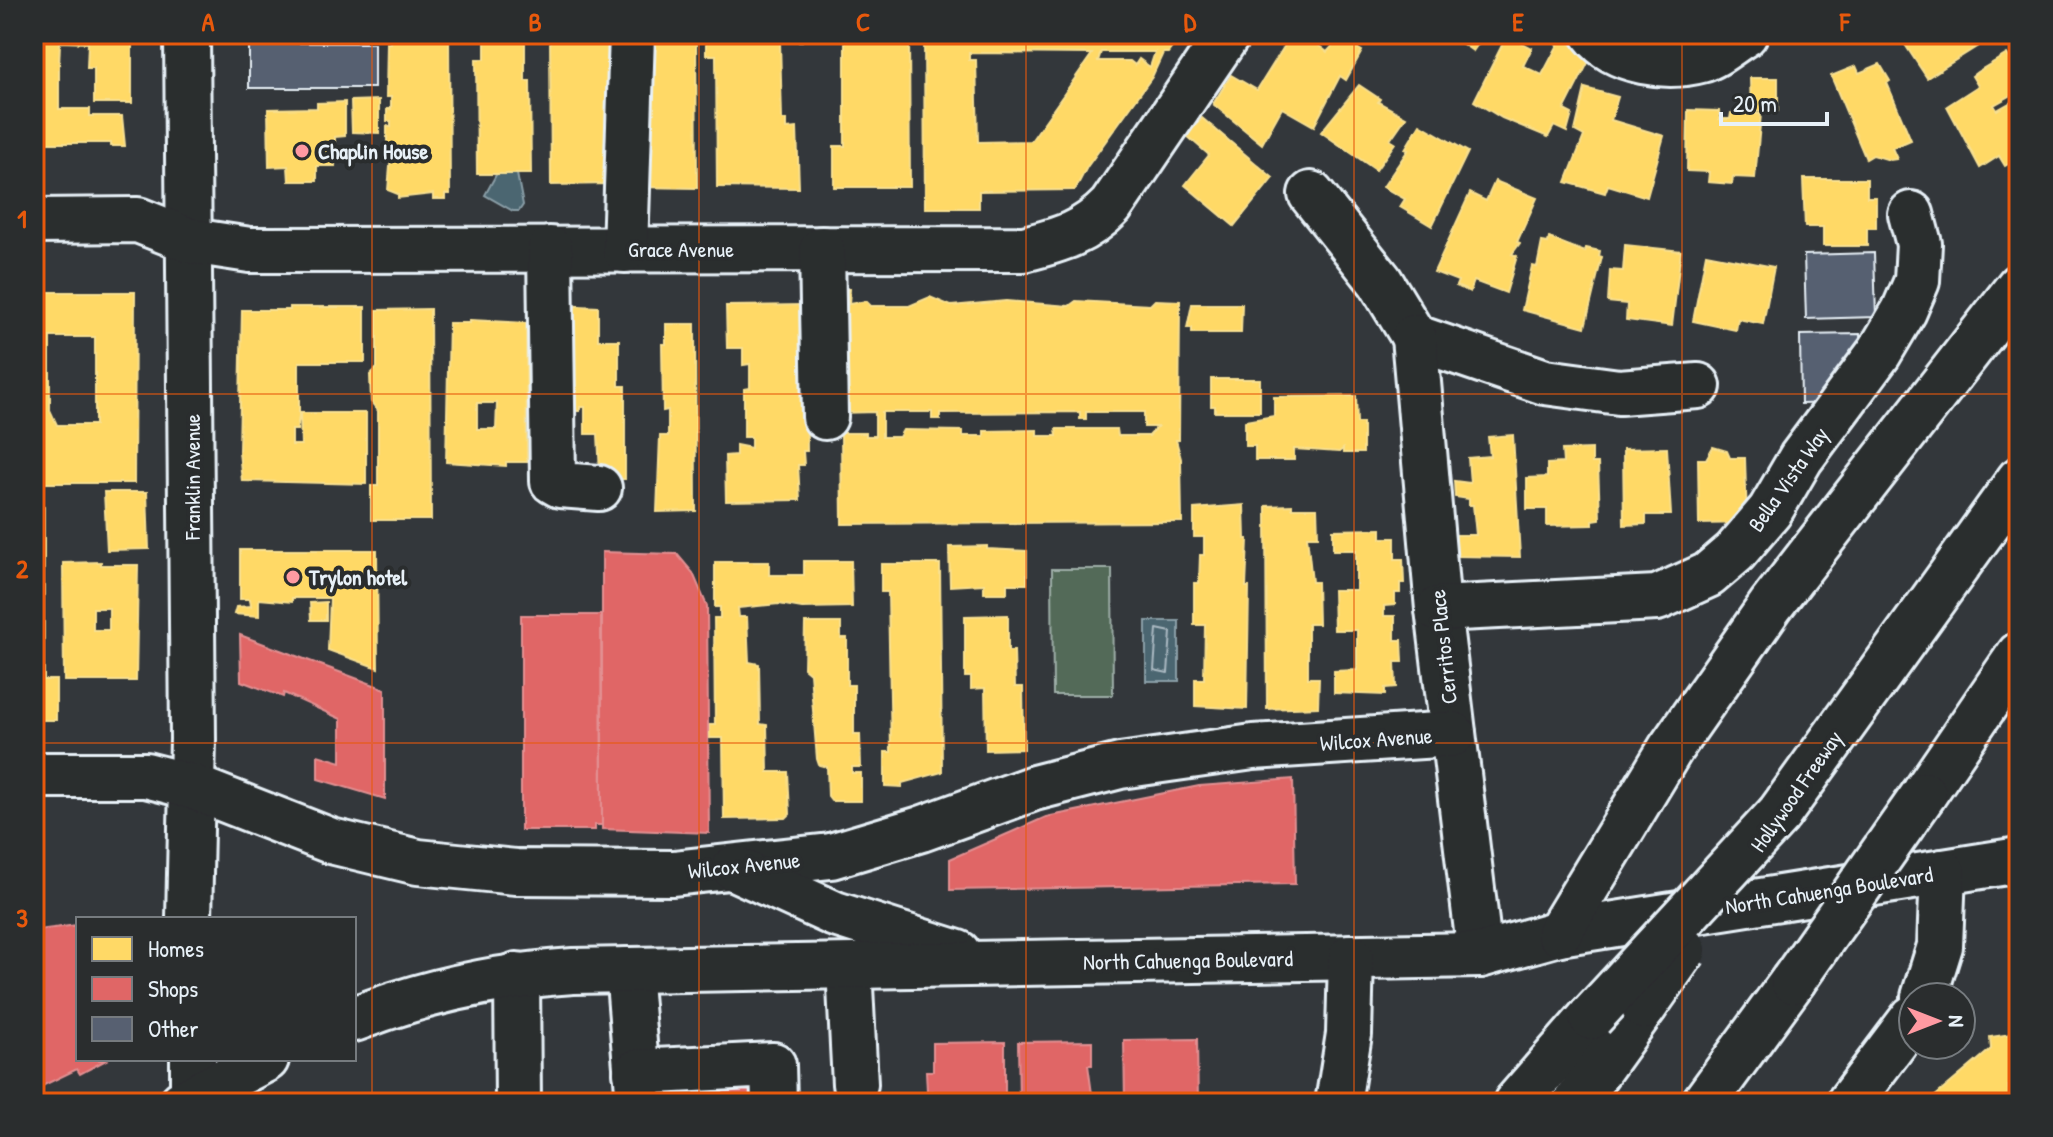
<svg xmlns="http://www.w3.org/2000/svg" width="2053" height="1137" font-family="'Patrick Hand',sans-serif">
<rect width="100%" height="100%" fill="#33373b"/>
<filter id="ink" filterUnits="userSpaceOnUse"><feTurbulence type="fractalNoise" baseFrequency=".0125" numOctaves="2"/><feDisplacementMap in="SourceGraphic" scale="16" xChannelSelector="R" yChannelSelector="G"/><feConvolveMatrix kernelMatrix="1 2 1 2 8 2 1 2 1" color-interpolation-filters="sRGB"/></filter>
<g filter="url(#ink)">
<path fill="#536b58" stroke="#9eaea8" stroke-width="2" d="M1052,569H1112L1113,695H1053Z"/>
<g fill="#4c6671" stroke="#8a9ea7" stroke-width="2">
<path d="M497,173L517,174L523,205L519,211H513L485,195Z"/>
<rect x="1146" y="621" width="33" height="60"/>
</g>
<g fill="#ffd966" stroke="#f8e092" stroke-width="2" fill-rule="evenodd">
<path d="M34,34H132V103H94V68H87L88,43L60,42L59,67V109H90V116H122L125,146H111V143H34Z"/>
<path d="M390,34H449L450,194H445V199H433V194L398,198V194L388,190L391,155H387V126L391,127V121H387V109H391V97H386L387,43H390Z"/>
<path d="M485,34H525V81H530L531,174H477L476,59H485Z"/>
<path d="M550,34H611L612,184L551,185Z"/>
<path d="M646,34H696L697,188L636,187Z"/>
<path d="M706,34H802V41H780L782,120H786V129L797,128L799,188L717,187L716,55H706Z"/>
<path d="M845,34H909L910,187H834V146H845Z"/>
<path d="M924,34H1182L1168,53H1163L1152,77L1087,167L1075,190L979,191V208H925ZM1101,52H1155L1150,67L1139,59L1135,65L1130,61H1098ZM969,53L1092,54L1031,141L978,142L976,60H969Z"/>
<path d="M1292,34H1304L1327,52L1340,38L1362,51L1346,80L1340,76L1314,126L1282,108L1262,144L1213,104L1231,75L1257,90Z"/>
<path d="M1461,34H1460H1485L1473,51L1457,40Z"/>
<path d="M1898,34H1987L1989,39L1927,78Z"/>
<path d="M1507,35L1532,48L1523,66L1542,75L1561,39L1592,55L1564,110L1572,114L1567,132L1554,126L1548,137L1502,118L1474,101Z"/>
<path d="M2007,54L2019,74V91L1994,105L1997,110L2013,101L2016,105L2019,103V158L2005,166L1999,156L1980,168L1947,106L1978,86L1972,76L1977,72Z"/>
<path d="M1880,64L1890,81L1887,83L1911,140L1892,148L1897,159L1890,160L1873,155L1866,159L1831,76L1856,66L1859,73Z"/>
<path d="M1750,78H1778V111L1751,112Z"/>
<path d="M1359,85L1380,99L1378,102L1406,117L1390,140L1395,143L1376,170L1321,132Z"/>
<path d="M1585,88L1618,97L1611,120L1664,136L1647,197L1608,185L1605,193L1566,182L1584,136L1575,131Z"/>
<path d="M379,100V133L352,132L351,101Z"/>
<path d="M345,102V136L335,137V166H317V181H289L288,166L269,167L268,109L317,108V103Z"/>
<path d="M1688,110L1719,111V119H1730L1731,113L1761,114L1755,178L1733,177L1732,184L1708,182L1709,172L1687,171Z"/>
<path d="M1202,118L1273,178L1234,226L1185,185L1209,155L1187,136Z"/>
<path d="M1420,124L1468,152L1432,226L1400,207L1405,199L1383,187L1408,150L1405,149Z"/>
<path d="M1803,179H1867V197H1876V228H1867V246H1823V227H1805Z"/>
<path d="M1495,181L1537,198L1517,242L1520,243L1512,254L1517,256L1506,293L1474,281L1470,292L1456,286L1458,281L1434,272L1470,193L1486,201Z"/>
<path d="M1549,238L1585,252L1586,248L1600,251L1599,256L1602,257L1585,327L1522,310L1532,266L1537,267L1542,242L1548,243Z"/>
<path d="M1625,245L1681,251L1672,326L1626,320L1627,304L1608,302L1610,270L1623,271Z"/>
<path d="M1706,254L1774,267L1763,324L1738,319L1736,330L1693,321Z"/>
<path d="M844,289H850L849,304L866,301L871,306H909L930,297L951,306L1006,301L1069,306L1076,301L1150,305L1155,300L1180,301L1179,440H1176L1181,459L1182,522L842,524L841,433H866V436H875V412L840,413ZM882,412H932V419H940V413L1080,412V419H1086V412H1144V427H1157L1149,436H1118L1117,429H1056L1057,436H1037V430L984,431V436H963V431L903,430L899,437H882Z"/>
<path d="M34,292H135L134,483H34ZM50,337H95V425H57L50,410Z"/>
<path d="M1192,304H1242L1241,333H1192V328H1187Z"/>
<path d="M558,305L598,307V340H619V386H625V479H608L600,474L598,434H585V407H580V411H558Z"/>
<path d="M805,305L807,451H803L804,465H798L800,500L726,501L725,456L736,455V445L751,448V437H744V389L750,388V364L743,365V348H727L726,306Z"/>
<path d="M290,307H365V362H299V416L297,430H292V445H301L300,413H366V484L242,481L239,451L242,310H290Z"/>
<path d="M430,309L431,520H371V486H378V411L371,402L370,375L377,368V310Z"/>
<path d="M470,320L526,323L527,462H506V466L446,462L449,323H470ZM477,403H497L496,429H477Z"/>
<path d="M666,324H695L696,511L657,512L660,436H668V410L663,411L662,344H666Z"/>
<path d="M1211,379H1260V412H1215V406H1211Z"/>
<path d="M1356,396L1357,423H1363V453H1343V449L1339,452L1294,449V460H1255V446H1245V421L1274,416V397Z"/>
<path d="M1513,435L1520,557L1454,556L1453,535H1476L1473,505H1469V499L1455,497L1454,481L1470,483L1468,458L1490,456L1488,437Z"/>
<path d="M1713,447L1727,451L1730,458H1745L1747,523L1699,524L1698,459H1706Z"/>
<path d="M1667,448L1671,515H1646V524L1624,525L1623,449Z"/>
<path d="M1592,449V463H1598L1600,519L1593,520V525L1547,526V509H1527V478L1547,477V464L1563,463L1562,450Z"/>
<path d="M104,492H147L149,549L107,550Z"/>
<path d="M1244,505L1245,539H1248L1246,587H1249L1247,709L1195,706V679H1204L1205,625H1194V583H1199L1200,555H1204V537H1194V509Z"/>
<path d="M1292,505V508H1317L1318,536H1307L1312,582H1317L1318,624H1308V678H1319L1318,707L1267,709L1266,506Z"/>
<path d="M34,507H44V680H56V720H34Z"/>
<path d="M1381,529V538H1395V559H1403L1404,583H1400V593H1395V605L1384,606V616H1395V640H1402L1403,662H1395L1396,687L1385,688V695L1334,693V671L1357,670V630H1334L1333,590H1356V550H1333V530Z"/>
<path d="M987,546V549L1027,551V584H1007V593H984V584L950,586L949,547Z"/>
<path d="M240,550H377L378,668L328,650L330,598H292V602L259,599V616L234,614L236,607L251,606L250,599H240Z"/>
<path d="M804,561H851L852,607L802,608L779,604L738,608L739,617H747L749,662L759,664L760,724L767,725L768,772H788L790,814L786,818L724,819L723,738H710L709,725H715L714,618H720V607H715V562H769V575H804Z"/>
<path d="M101,562V565H138L136,681H64L63,563ZM93,608H109V630H93Z"/>
<path d="M881,564H940L942,772L902,783V787L885,786V752H891L888,592H881Z"/>
<path d="M326,602V620H311L310,603Z"/>
<path d="M1008,615V651H1014L1015,687H1023L1024,749L986,750L985,688L971,689V677H965V616Z"/>
<path d="M805,623H841V638H847V685H854V734H860L861,767H852V773H861V801H832L828,796L827,767L819,765L817,759L810,673L804,668Z"/>
<path d="M2019,1033V1084L2008,1086L2010,1103H1927L1991,1049L1990,1037Z"/>
</g>
<g fill="#e06666" stroke="#e29092" stroke-width="2">
<path d="M602,552L677,554L693,573L707,606L709,833L602,829Z"/>
<path d="M521,615H601L602,825H595V830H521Z"/>
<path d="M240,635L385,689V799L318,779V755L341,762V719L284,693L283,697L241,681Z"/>
<path d="M1293,779L1295,884L950,890V859L1046,817L1199,786Z"/>
<path d="M78,925V1059L106,1060L80,1074L77,1069L34,1090V958L40,957L37,930Z"/>
<path d="M1197,1039L1198,1103H1125L1124,1040Z"/>
<path d="M1092,1041V1065H1088L1093,1101L1019,1103L1018,1042Z"/>
<path d="M1005,1042V1103H934L933,1091H927L926,1071H933V1043Z"/>
<path d="M756,1078L757,1103H703L702,1080Z"/>
</g>
<g fill="none" stroke-linecap="round" stroke-linejoin="round">
<path stroke="#aab9c2" stroke-width="2" d="M1157,629L1171,632L1168,673L1154,670Z"/>
</g>
<g fill="#576071" stroke="#e8f1f8" stroke-width="2">
<rect x="249" y="43" width="125" height="45"/>
<path d="M1874,253L1876,317L1806,319L1804,255Z"/>
<path d="M1860,334L1861,363L1836,371L1837,403L1801,404L1800,335Z"/>
</g>
<g fill="none" stroke-linecap="round" stroke-linejoin="round">
<defs>
<g id="minor">
<path d="M187,34L193,739L189,919"/>
<path d="M1594,34C1616,63 1668,69 1701,60C1716,56 1731,42 1745,34"/>
<path d="M1311,194L1380,281L1414,337L1545,382L1619,392L1698,386"/>
<path d="M34,221L138,220L191,241L250,250L1024,249C1060,240 1085,233 1111,206L1228,34"/>
<path d="M550,249L553,481L560,485L599,488"/>
<path d="M822,249L825,417"/>
<path d="M625,250L632,34"/>
<path d="M1414,337L1438,609L1480,955"/>
<path d="M1438,609L1657,598L1708,575L1735,552L1770,511L1801,458L1879,353L1904,311L1917,281L1919,244L1911,214"/>
<path d="M34,775H146L193,787L331,841L418,862L516,872L673,873L831,856L921,829L1034,788L1120,766L1253,747L1453,734"/>
<path d="M849,967L855,1084"/>
<path d="M628,970L639,1103"/>
<path d="M517,975L518,1103"/>
<path d="M193,1059V1097"/>
<path d="M636,1072L773,1065L774,1103"/>
</g>
<g id="major">
<path d="M734,868L835,914L958,953"/>
<path d="M354,1019C426,991 495,976 573,971L1480,955L1559,933L2019,860"/>
<path d="M182,1103L266,1059"/>
</g>
<g id="highway">
<path d="M1924,794L2019,655"/>
<path d="M1779,814L2019,480"/>
<path d="M1559,933L1671,748L1771,605L2019,286"/>
<path d="M1924,997L1940,946L1943,872"/>
<path d="M1338,1103L1349,1034L1351,957"/>
<path d="M1516,1103L1591,1017"/>
<path d="M1575,1103L1644,1007"/>
<path d="M1704,1103L1793,981"/>
<path d="M1849,1103L1913,1018"/>
</g>
</defs>
<use href="#minor" stroke="#e8f1f8" stroke-width="50"/>
<use href="#major" stroke="#e8f1f8" stroke-width="50"/>
<use href="#highway" stroke="#e8f1f8" stroke-width="50"/>
<use href="#minor" stroke="#2a2d2e" stroke-width="44"/>
<use href="#major" stroke="#2a2d2e" stroke-width="44"/>
<use href="#highway" stroke="#2a2d2e" stroke-width="44"/>
<defs>
<g id="highway-bridge">
<path d="M1793,981L1924,794"/>
<path d="M1644,1007L1684,950"/>
<path d="M1591,1017L1779,814"/>
</g>
</defs>
<use href="#highway-bridge" stroke="#e8f1f8" stroke-width="50" stroke-linecap="butt"/>
<use href="#highway-bridge" stroke="#2a2d2e" stroke-width="44"/>
</g>
</g>
<path fill="none" stroke="#e8590c" stroke-width="2" stroke-opacity="0.55" d="M372,34V1103M699,34V1103M1026,34V1103M1354,34V1103M1682,34V1103M34,394H2019M34,743H2019"/>
<g fill="#ff9aa2" stroke="#2a2d2e" stroke-width="3">
<circle cx="302" cy="151" r="8"/>
<circle cx="293" cy="577" r="8"/>
</g>
<g text-anchor="middle" stroke-width="8" stroke-linejoin="round" paint-order="stroke">
<g font-size="22" font-weight="bold" fill="#e8f1f8" stroke="#2a2d2e" text-anchor="start">
<text x="318" y="159">Chaplin House</text>
<text x="309" y="585">Trylon hotel</text>
</g>
<g font-size="22" fill="#e8f1f8" stroke="#2a2d2e">
<text x="681" y="257">Grace Avenue</text>
<text transform="translate(192 477) rotate(-90)" y="8">Franklin Avenue</text>
<text transform="translate(1788 479) rotate(-55)" y="8">Bella Vista Way</text>
<text transform="translate(1443 647) rotate(-96)" y="8">Cerritos Place</text>
<text transform="translate(1376 739) rotate(-4)" y="8">Wilcox Avenue</text>
<text transform="translate(1796 791) rotate(-55)" y="8">Hollywood Freeway</text>
<text transform="translate(744 865) rotate(-6)" y="8">Wilcox Avenue</text>
<text transform="translate(1829 890) rotate(-9)" y="8">North Cahuenga Boulevard</text>
<text transform="translate(1188 960) rotate(-1)" y="8">North Cahuenga Boulevard</text>
</g>
</g>
<rect width="2053" height="1137" fill="none" stroke="#2a2d2e" stroke-width="88"/>
<rect x="76" y="917" width="280" height="144" fill="#2a2d2e" stroke="#767b7f" stroke-width="2"/>
<rect x="92" y="937" width="40" height="24" fill="#ffd966" stroke="#767b7f" stroke-width="2"/>
<text x="148" y="957" font-size="24" fill="#e8f1f8">Homes</text>
<rect x="92" y="977" width="40" height="24" fill="#e06666" stroke="#767b7f" stroke-width="2"/>
<text x="148" y="997" font-size="24" fill="#e8f1f8">Shops</text>
<rect x="92" y="1017" width="40" height="24" fill="#576071" stroke="#767b7f" stroke-width="2"/>
<text x="148" y="1037" font-size="24" fill="#e8f1f8">Other</text>
<g transform="translate(1937 1021) rotate(90)"><circle r="38" fill="#2a2d2e" stroke="#767b7f" stroke-width="2"/>
<path d="M0-6L14 30L0 20L-14 30Z" fill="#ff9aa2"/>
<text y="-12" font-size="22" font-weight="bold" text-anchor="middle" fill="#e8f1f8">N</text>
</g>
<path d="M1721 112v12h106v-12" fill="none" stroke="#e8f1f8" stroke-width="4"/>
<text x="1733" y="112" font-size="24" fill="#e8f1f8" stroke="#2a2d2e" stroke-width="6" paint-order="stroke">20 m</text>
<rect x="44" y="44" width="1965" height="1049" fill="none" stroke="#e8590c" stroke-width="3"/>
<g font-size="26" text-anchor="middle" font-weight="bold" fill="#e8590c">
<text x="208" y="31">A</text>
<text x="535" y="31">B</text>
<text x="863" y="31">C</text>
<text x="1190" y="31">D</text>
<text x="1518" y="31">E</text>
<text x="1845" y="31">F</text>
<text x="22" y="228">1</text>
<text x="22" y="578">2</text>
<text x="22" y="927">3</text>
</g>
</svg>
